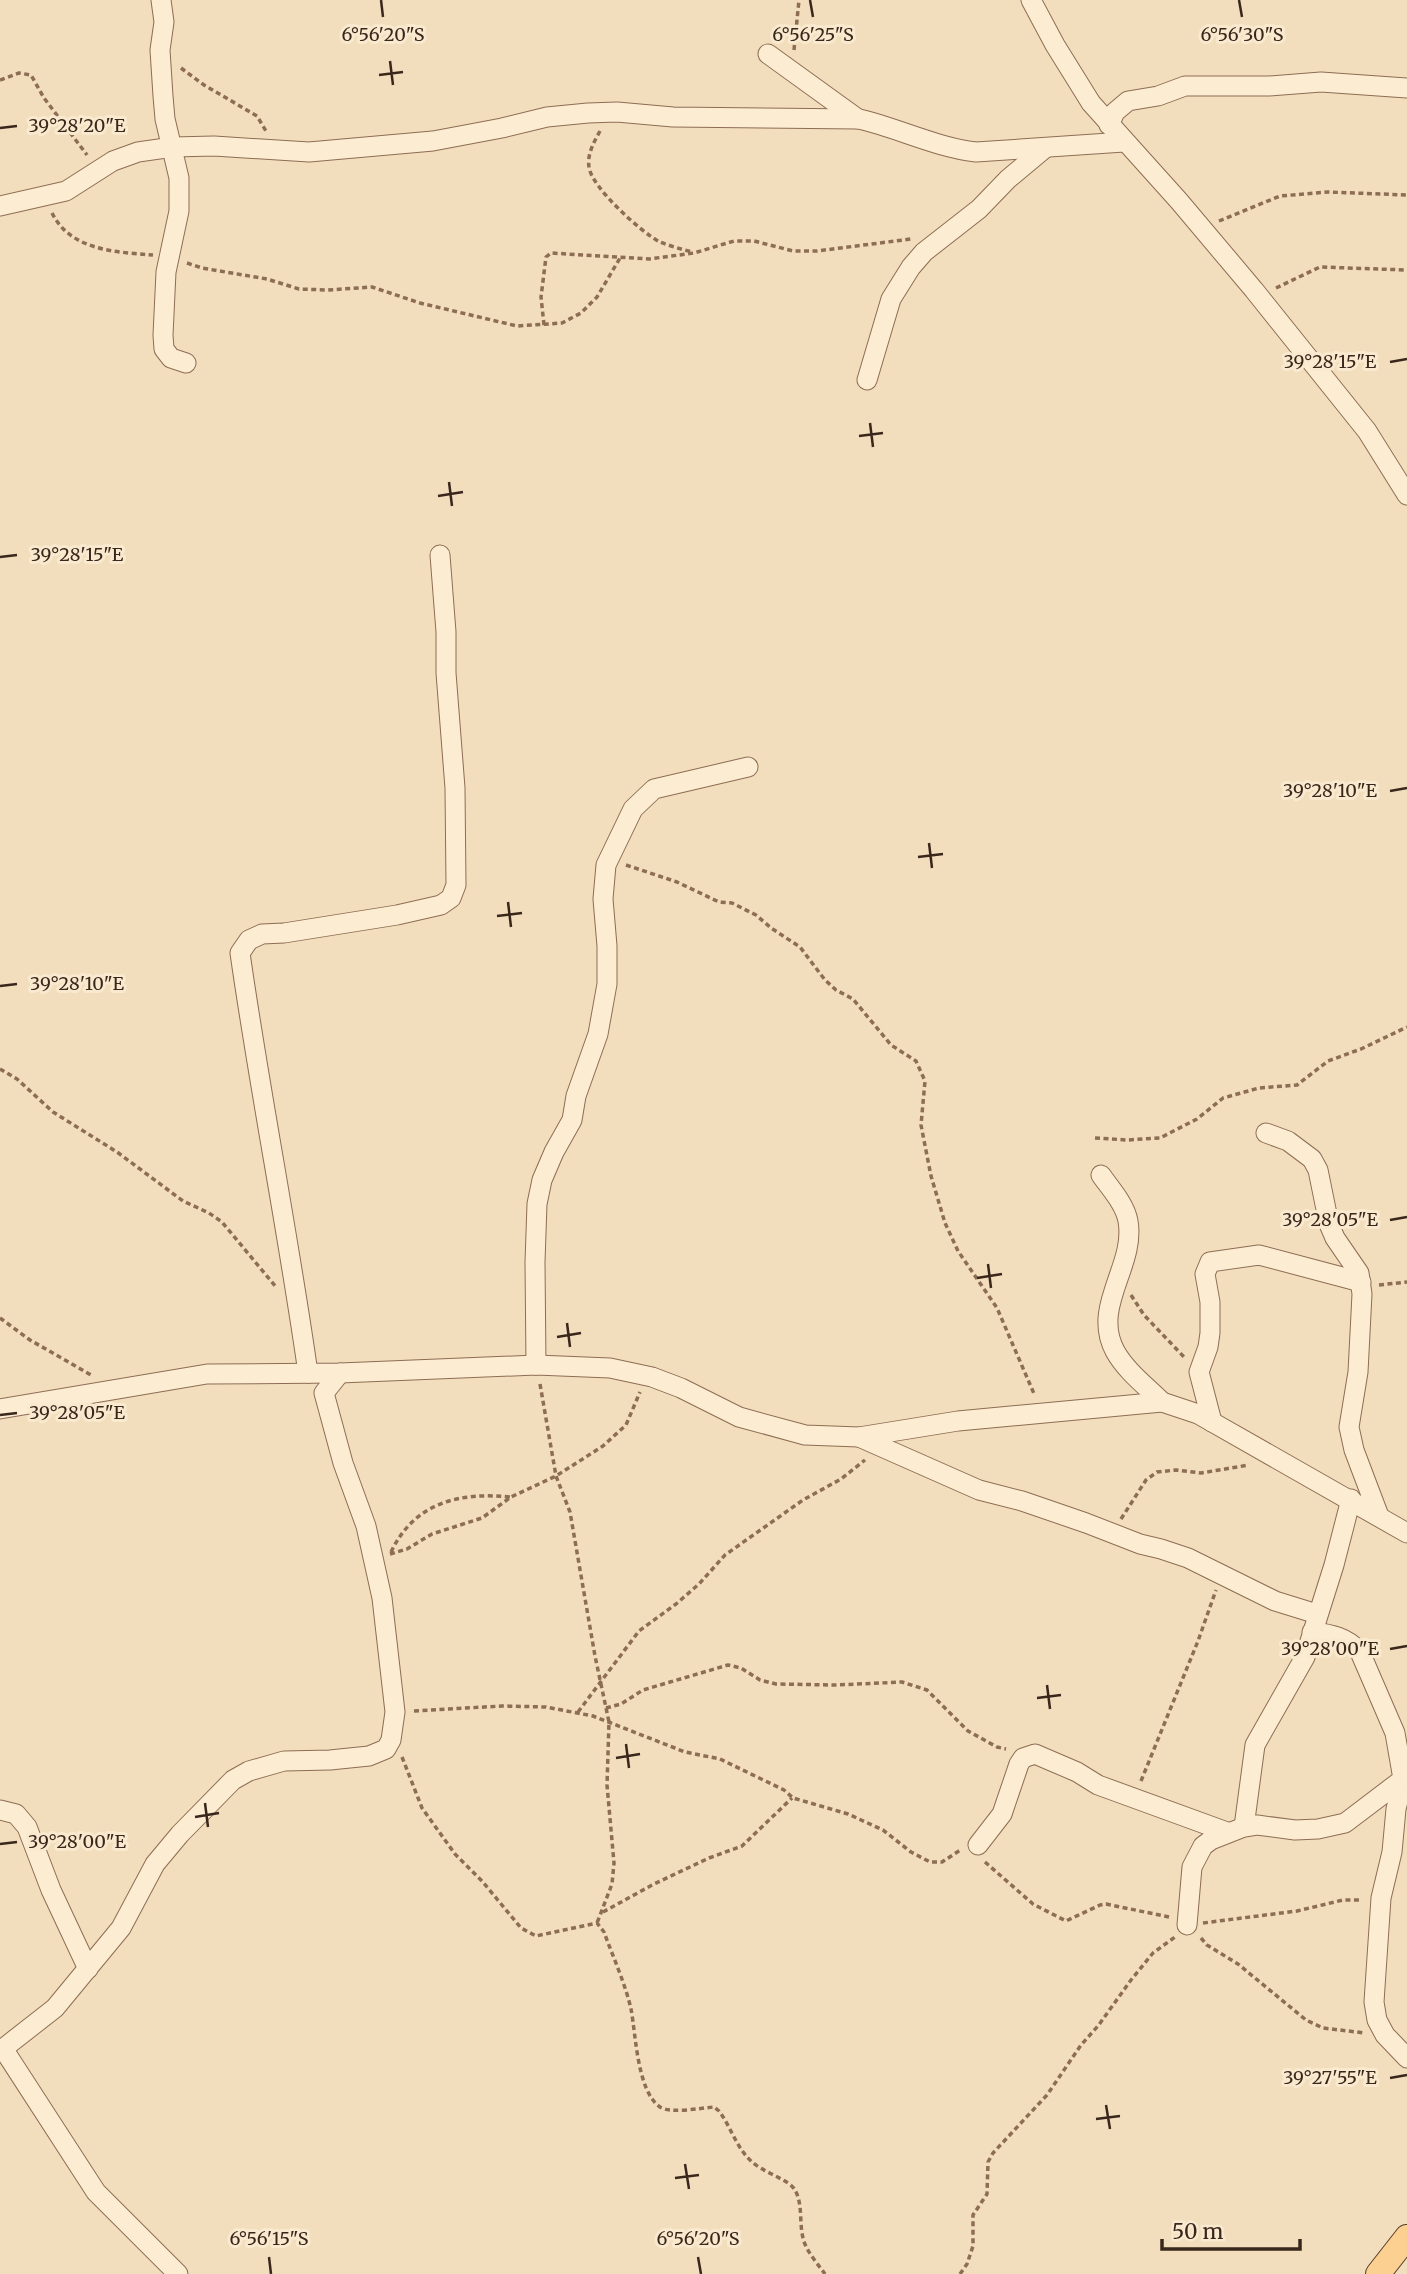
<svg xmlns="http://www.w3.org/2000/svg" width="1407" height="2274" font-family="Merriweather,serif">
<rect width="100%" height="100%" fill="#f2debd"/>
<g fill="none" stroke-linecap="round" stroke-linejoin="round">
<defs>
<g id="minor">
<path d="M161,0L164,22L160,50L163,96L165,119L179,178V211L166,272L163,335L164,349L171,358L186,363"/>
<path d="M1031,0L1055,45L1091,103L1179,201L1254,290L1367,431L1407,495"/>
<path d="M768,54L858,119"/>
<path d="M1109,125L1115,112L1128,101L1158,96L1185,86H1269L1321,82L1407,88"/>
<path d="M0,206L66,191L113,161L138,152L173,147L214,146L309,152L433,141L502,128L547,117L588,113L617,112L673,117L859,119C898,128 935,147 976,152L1124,142"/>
<path d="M867,380L891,299L911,267L924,252L979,209L1008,179L1044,149"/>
<path d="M1266,1133L1288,1141L1312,1159L1318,1170L1329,1224L1335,1238L1359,1273L1362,1294L1358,1372L1349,1427L1354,1450L1379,1516"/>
<path d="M1101,1175C1110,1188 1125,1204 1128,1221C1136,1266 1091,1306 1115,1351C1126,1371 1146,1386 1162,1402"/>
<path d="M536,1365L535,1262L537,1204L542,1180L554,1152L572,1120L576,1096L598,1034L607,984V946L603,899L606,865L633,809L654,789L748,767"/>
<path d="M308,1373C288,1232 260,1093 240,953L249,940L262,934L284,933L397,915L441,905L451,898L456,885L455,788L446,673V632L440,555"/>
<path d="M0,1409L207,1374L340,1373L536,1365L610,1368L652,1377L681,1388L739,1417L805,1435L859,1437L958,1421L1162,1402L1198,1414L1407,1533"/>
<path d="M1212,1422L1199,1372L1208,1347L1210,1333V1302L1205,1274L1210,1262L1259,1255L1361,1282"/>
<path d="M859,1437L979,1490L1022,1501L1086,1523L1140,1544L1161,1549L1188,1558L1275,1601L1317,1614"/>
<path d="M1404,1776L1396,1809L1392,1852L1381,1898L1374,2002L1377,2020L1385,2035L1407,2058"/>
<path d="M0,1810L16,1814L27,1827L51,1890L88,1969"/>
<path d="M1244,1827L1255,1745L1305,1657L1334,1565L1351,1499"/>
<path d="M978,1845L1002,1814L1019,1764L1023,1758L1035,1754L1077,1772L1098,1785L1227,1832"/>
<path d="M1187,1925L1192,1867L1203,1846L1211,1840L1244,1827L1257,1825L1295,1830L1318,1829L1345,1823L1403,1779L1395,1733L1360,1652C1347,1637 1331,1634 1312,1632"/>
<path d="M4,2050L96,2192L178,2274"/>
<path d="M0,2051L55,2008L121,1928L155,1864L180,1834L233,1780L249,1771L284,1761L330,1760L369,1756L386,1749L391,1740L395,1712L382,1598L366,1526L343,1463L324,1393L340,1373"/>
</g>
<path id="major" d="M1378,2274L1407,2237"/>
</defs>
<use href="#minor" stroke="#8d6d54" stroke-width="21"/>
<use href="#major" stroke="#593c29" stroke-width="26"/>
<g stroke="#8d6d54" stroke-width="3.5" stroke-dasharray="5 3.5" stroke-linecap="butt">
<path d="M794,50L799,0"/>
<path d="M181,68L204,85L257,116L266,131"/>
<path d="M0,80L19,73L31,75L44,98L87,155"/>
<path d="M600,131C594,142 587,154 589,167C591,187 642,233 660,242C670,246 681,249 692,252"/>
<path d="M52,213C71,251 116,252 153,255"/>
<path d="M1219,221L1280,196L1328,192L1407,195"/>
<path d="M187,263L202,268L267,279L299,289L328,290L372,287L420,303L517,326L562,323L581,313L597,297L620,258"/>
<path d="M1276,288L1320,267L1407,270"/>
<path d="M544,325L541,297L546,257L551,253L649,259L694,253L734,241H754L793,251H817L911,239"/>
<path d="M626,865L677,882L719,902L732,903L756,915L771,928L800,947L825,980L836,990L853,999L891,1045L916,1061L925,1081L921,1125L931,1176L945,1223L958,1251L997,1308L1035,1396"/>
<path d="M0,1069L17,1079L53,1112L117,1152L183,1201L209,1213L222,1222L276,1287"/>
<path d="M1095,1138L1127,1140L1160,1138L1197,1119L1223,1098L1259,1088L1297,1085L1328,1061L1361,1049L1407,1027"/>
<path d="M1379,1285L1407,1282"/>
<path d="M1131,1295L1144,1315L1185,1358"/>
<path d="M0,1318L30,1340L91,1375"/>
<path d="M540,1384L556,1476L570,1512L595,1656L609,1722L607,1785L614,1863L612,1884L597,1923"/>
<path d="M1121,1519L1146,1480L1157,1472L1176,1470L1201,1473L1249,1465"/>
<path d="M391,1552C415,1502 459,1492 511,1497"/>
<path d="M390,1554L407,1549L432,1534L482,1518L511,1497L556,1476L603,1446L626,1425L640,1392"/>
<path d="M606,1708L621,1704L643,1690L728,1665L741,1668L760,1680L776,1684L835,1685L902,1682L927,1690L968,1731L997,1747L1006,1749"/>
<path d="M414,1711L502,1706L546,1707L593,1716L685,1752L720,1759L784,1790L793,1798L848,1814L883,1830L911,1852L930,1862H942L962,1849"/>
<path d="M578,1712L639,1631L676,1604L699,1584L725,1555L803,1500L841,1479L865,1460"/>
<path d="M402,1757L422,1808L455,1854L482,1881L521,1928L536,1936L597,1923L604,1932C613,1957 625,1983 631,2009C636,2035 637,2091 660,2107C670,2114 701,2108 714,2107L719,2111C731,2127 736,2147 751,2161C762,2172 790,2180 795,2190C803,2204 799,2222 803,2238C806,2251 817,2263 825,2274"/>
<path d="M1141,1781L1198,1641L1216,1590"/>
<path d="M985,1862L1033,1904L1066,1921L1100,1905L1106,1904L1169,1917"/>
<path d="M603,1912L654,1884L709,1858L742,1846L792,1798"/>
<path d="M1203,1923L1297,1911L1343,1900H1362"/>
<path d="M1201,1938L1207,1945L1238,1964L1306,2020L1323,2028L1365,2033"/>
<path d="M960,2274L967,2264L973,2246V2215L987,2194L988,2162L993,2153L1047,2095L1081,2045L1098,2026L1131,1980L1153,1953L1175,1937"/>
</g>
<use href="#minor" stroke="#fcecd1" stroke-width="19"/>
<use href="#major" stroke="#fbd090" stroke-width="24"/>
</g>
<path fill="none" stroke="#3a271b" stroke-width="2.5" d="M381,0L383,17M810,0L813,17M1239,0L1242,17M390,61L393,85M379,75L403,72M0,128L17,126M1390,362L1407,359M870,423L873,447M859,436L883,433M449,482L452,506M438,496L463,492M0,557L17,555M1390,791L1407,788M929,843L932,868M918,857L943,854M508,902L511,927M497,916L522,913M0,986L17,984M1390,1220L1407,1217M988,1264L991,1288M977,1278L1002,1274M567,1323L570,1347M557,1337L581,1333M0,1415L17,1413M1390,1649L1407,1646M1047,1685L1050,1709M1037,1698L1061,1695M626,1744L629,1768M616,1758L640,1754M205,1803L208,1827M195,1817L219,1813M0,1844L17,1842M1390,2078L1407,2075M1106,2105L1110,2129M1096,2119L1120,2116M685,2164L689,2189M675,2178L699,2175M269,2257L271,2274M698,2257L701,2274"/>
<g font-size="18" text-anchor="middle" fill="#3a271b" stroke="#f9e9ce" stroke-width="6" stroke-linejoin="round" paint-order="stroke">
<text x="383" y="41">6°56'20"S</text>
<text x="813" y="41">6°56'25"S</text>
<text x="1242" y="41">6°56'30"S</text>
<text x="77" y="132">39°28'20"E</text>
<text x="1330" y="368">39°28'15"E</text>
<text x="77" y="561">39°28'15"E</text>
<text x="1330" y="797">39°28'10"E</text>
<text x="77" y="990">39°28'10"E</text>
<text x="1330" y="1226">39°28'05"E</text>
<text x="77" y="1419">39°28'05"E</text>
<text x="1330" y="1655">39°28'00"E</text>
<text x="77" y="1848">39°28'00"E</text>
<text x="1330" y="2084">39°27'55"E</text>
<text x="269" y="2245">6°56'15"S</text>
<text x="698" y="2245">6°56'20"S</text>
</g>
<path d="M1162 2239v10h138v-10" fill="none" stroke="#3a271b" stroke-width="3.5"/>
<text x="1172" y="2239" font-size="21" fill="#3a271b" stroke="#f9e9ce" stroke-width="5" paint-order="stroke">50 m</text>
</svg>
